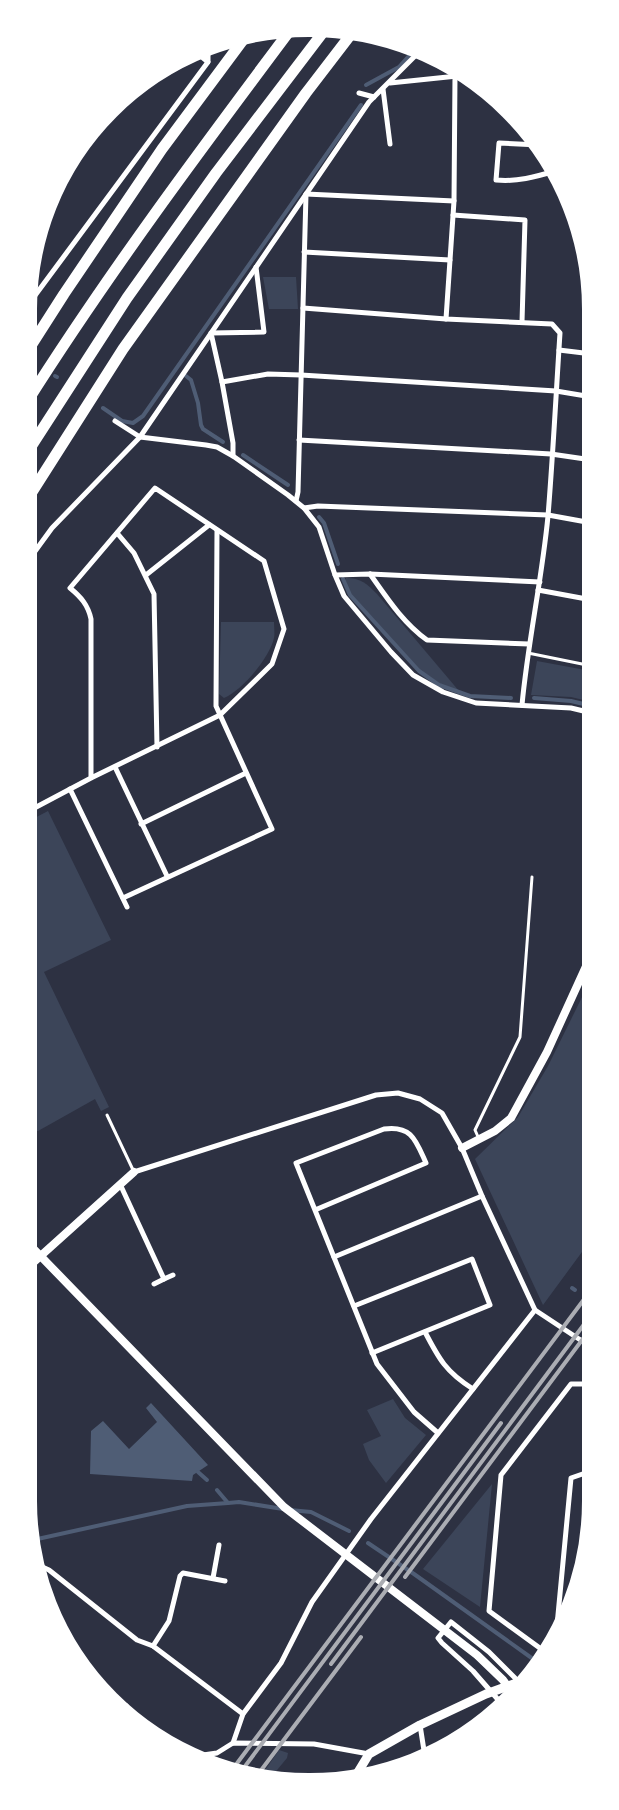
<svg xmlns="http://www.w3.org/2000/svg" width="619" height="1810" font-family="Ubuntu,sans-serif">
<rect width="100%" height="100%" fill="#2d3142"/>
<g fill="#3c4559">
<path d="M263,277H296L298,309H269Z"/>
<path d="M346,578C361,578 367,584 377,594L459,691L441,684L420,670L351,594L345,580Z"/>
<path d="M221,622H274C274,627 275,634 274,638C270,657 242,691 224,698L219,694Z"/>
<path d="M537,661L591,671L592,665V702L571,697L531,695Z"/>
<path d="M48,811L111,940L44,972L109,1107L101,1111L95,1099L38,1131L25,1129V823Z"/>
<path d="M586,989L593,994V1237L543,1305L475,1159L518,1117L548,1066Z"/>
<path d="M393,1399L405,1418L426,1435L386,1483L369,1460L363,1444L381,1436L367,1410Z"/>
<path d="M492,1484L480,1607L423,1569Z"/>
<path d="M279,1750L288,1753L287,1758L268,1781L259,1779Z"/>
</g>
<path fill="#4f5d75" d="M151,1403L208,1465L193,1475L192,1481L90,1474L91,1431L103,1421L129,1449L157,1422L146,1408Z"/>
<g fill="none" stroke-linecap="round" stroke-linejoin="round">
<g stroke="#4f5d75" stroke-width="4">
<path d="M366,85L399,67L416,48"/>
<path d="M55,376L57,377"/>
<path d="M186,376L191,380L198,403L201,425L203,429L223,442"/>
<path d="M103,408L122,421L133,423L143,416L361,105"/>
<path d="M243,455L288,485"/>
<path d="M319,517L324,523L338,564"/>
<path d="M343,579L350,595L419,671L439,685L470,696L511,698"/>
<path d="M534,698L571,701L592,706"/>
<path d="M572,1288L575,1290"/>
<path d="M198,1472L207,1480"/>
<path d="M217,1490L228,1503L239,1502L283,1509"/>
<path d="M290,1510L311,1512L349,1531"/>
<path d="M33,1540L187,1506L228,1503"/>
<path d="M368,1543L414,1574L540,1664"/>
</g>
<g stroke="#fff" stroke-width="3">
<path d="M528,653L587,665"/>
<path d="M107,1115L134,1172"/>
<path d="M479,1139L475,1130L520,1037L532,877"/>
<path d="M113,1696L127,1705L128,1713"/>
</g>
<g stroke="#fff" stroke-width="5">
<path d="M197,53L208,62"/>
<path d="M390,83L467,75"/>
<path d="M383,89L390,144"/>
<path d="M359,93L374,97"/>
<path d="M539,145L499,143L496,180C517,182 535,177 555,171V169"/>
<path d="M306,194L454,201"/>
<path d="M453,215L525,220L522,322"/>
<path d="M304,252L450,260"/>
<path d="M303,308L446,319L552,324L560,333C556,394 553,455 548,516C542,579 528,641 522,705"/>
<path d="M25,309L208,62V49"/>
<path d="M446,319L454,201L455,76"/>
<path d="M559,350L592,354"/>
<path d="M222,382L268,374L301,375L556,391L592,397"/>
<path d="M115,421L140,437L206,445L217,447L233,456L288,495L304,508L319,527L335,575L344,596L391,652L413,675L443,692L476,703L571,708L592,713"/>
<path d="M299,440L551,454L592,460"/>
<path d="M233,456V443L222,382L211,333L264,332L256,267"/>
<path d="M296,501L298,492L306,194"/>
<path d="M304,508L318,506L548,515L592,523"/>
<path d="M117,533L134,553L154,594L157,747"/>
<path d="M25,565L52,528L140,437L369,102L421,50"/>
<path d="M370,574C387,598 403,623 427,640L529,644"/>
<path d="M146,575L209,525"/>
<path d="M335,575L370,574L540,582"/>
<path d="M538,590L592,600"/>
<path d="M115,767L167,876"/>
<path d="M70,789L127,907"/>
<path d="M25,813L91,778L220,715L272,664L284,629L264,561L155,488L70,588C81,597 88,605 91,619V778"/>
<path d="M141,824L246,773"/>
<path d="M123,898L272,829L216,706L217,530"/>
<path d="M134,1172L376,1095L398,1093L420,1099L442,1113L462,1148L482,1196L535,1310L588,1345L594,1352"/>
<path d="M120,1184L164,1279L173,1275"/>
<path d="M315,1210L426,1163C416,1141 412,1125 384,1129L296,1163L377,1364L414,1412L438,1433"/>
<path d="M334,1257L482,1196"/>
<path d="M154,1284L164,1279"/>
<path d="M354,1306L472,1259L490,1305L372,1353"/>
<path d="M425,1332C439,1359 446,1372 473,1389"/>
<path d="M38,1565L49,1570L137,1640L153,1646L243,1714"/>
<path d="M213,1578L219,1545"/>
<path d="M556,1636L571,1478L594,1470"/>
<path d="M153,1646L169,1621L180,1576L183,1573L225,1581"/>
<path d="M548,1654L489,1611L501,1475L571,1384H594"/>
<path d="M501,1703L473,1671L442,1643L438,1638L451,1622L489,1652L520,1683"/>
<path d="M420,1725L425,1757"/>
<path d="M233,1743L243,1714L281,1663L312,1602L371,1519L535,1310"/>
<path d="M189,1757L217,1753L233,1743L314,1744L369,1754"/>
</g>
<g stroke="#fff" stroke-width="8">
<path d="M462,1148L495,1131L511,1118L547,1052L593,951"/>
<path d="M25,1240L284,1507L477,1655L503,1680L512,1692"/>
<path d="M25,1270L134,1172"/>
</g>
<path stroke="#fff" stroke-width="9" d="M355,1777L369,1754L420,1725L486,1694L525,1680"/>
<g stroke="#fff" stroke-width="11">
<path d="M25,355L64,294L162,149L246,36"/>
<path d="M25,405C107,275 199,152 291,29"/>
<path d="M25,456L127,298L216,173L324,31"/>
<path d="M25,503L123,349L306,93L352,33"/>
</g>
<g stroke="#abadb3" stroke-width="4">
<path d="M405,1577L594,1324"/>
<path d="M331,1664L594,1311"/>
<path d="M232,1770L594,1286"/>
<path d="M240,1773L501,1423"/>
<path d="M256,1777L361,1637"/>
</g>
</g>
<path d="M0 0H619V1810H0ZM309 34H310A275 275 0 0 1 585 309V1501A275 275 0 0 1 310 1776H309A275 275 0 0 1 34 1501V309A275 275 0 0 1 309 34Z" fill="#fff" fill-rule="evenodd"/>
<path fill="none" stroke="#fff" stroke-width="6" d="M309 34H310A275 275 0 0 1 585 309V1501A275 275 0 0 1 310 1776H309A275 275 0 0 1 34 1501V309A275 275 0 0 1 309 34Z"/>
</svg>
